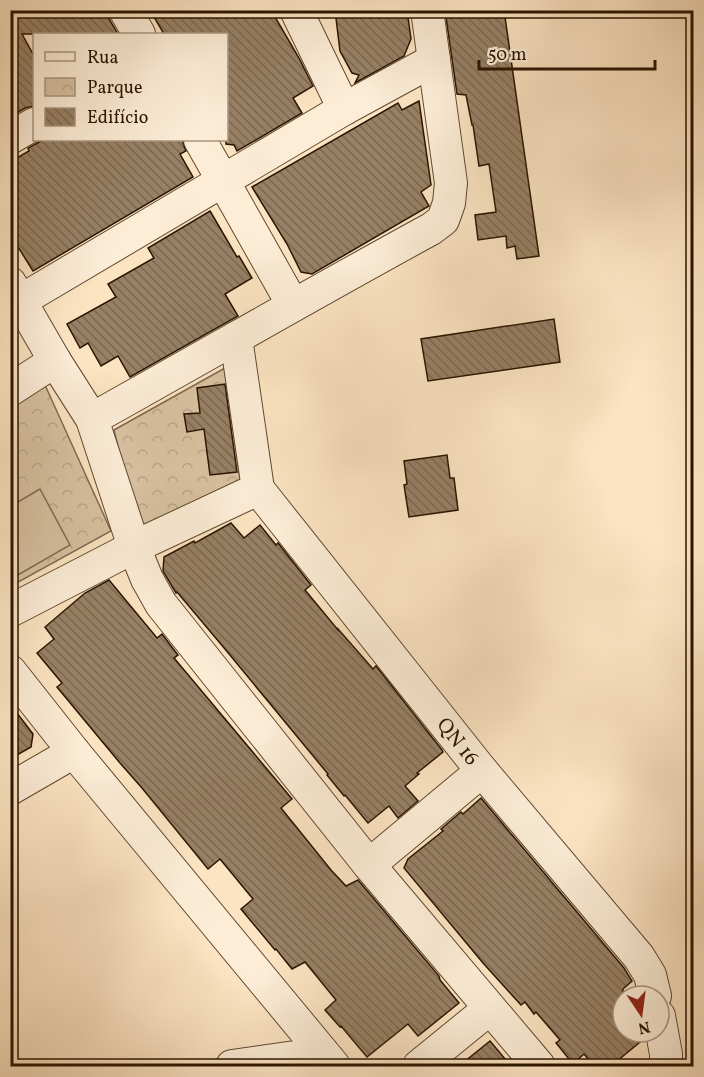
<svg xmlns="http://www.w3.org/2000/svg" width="704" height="1077" font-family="Vollkorn,serif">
<defs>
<pattern id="park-crowns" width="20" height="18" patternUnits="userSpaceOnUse" patternTransform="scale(1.5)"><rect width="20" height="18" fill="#d8c1a1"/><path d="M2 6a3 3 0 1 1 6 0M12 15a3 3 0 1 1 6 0" fill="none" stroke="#b9a589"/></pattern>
<pattern id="building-back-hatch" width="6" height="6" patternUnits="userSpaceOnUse" patternTransform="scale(1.5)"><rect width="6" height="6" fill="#978065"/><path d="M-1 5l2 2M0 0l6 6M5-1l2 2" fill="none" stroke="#7b6851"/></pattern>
</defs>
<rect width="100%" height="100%" fill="#fce4c2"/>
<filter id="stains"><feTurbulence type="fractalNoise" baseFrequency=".00333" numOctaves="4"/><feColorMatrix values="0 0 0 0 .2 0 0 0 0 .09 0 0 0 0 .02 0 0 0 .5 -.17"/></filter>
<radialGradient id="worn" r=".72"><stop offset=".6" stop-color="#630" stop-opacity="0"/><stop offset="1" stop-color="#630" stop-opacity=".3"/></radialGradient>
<g fill="url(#park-crowns)" stroke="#806a50" stroke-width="1.5">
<path d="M225,368L241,487L138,527L114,430Z"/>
<path d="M45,385L111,531L11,586L10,408Z"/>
</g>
<path fill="#d8c1a1" stroke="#806a50" stroke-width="1.5" d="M40,489L70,545L11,579V506Z"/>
<g fill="url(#building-back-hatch)" stroke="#291400" stroke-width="1.5">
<path d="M10,10H107L109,19L118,34H22L34,56V106L25,108L10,117Z"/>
<path d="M165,10H271L299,58L313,86L293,98L302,113L237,151L234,145L226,144V34H164L154,17Z"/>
<path d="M335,10H407L411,39L404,56L355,83L359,75L352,73L340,51Z"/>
<path d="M445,10H504L539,256L517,259L515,246L507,248L506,236L478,240L475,215L496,212L489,164L479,166L473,125H472L466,95L457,94Z"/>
<path d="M419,101L431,185L421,192L429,206L312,274L301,272L287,244L252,187L398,103L402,110Z"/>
<path d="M43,140H182L186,151L180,154L193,177L33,271L10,234V162L29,151L28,148Z"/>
<path d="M210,211L237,257L239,256L252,278L225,294L238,316L130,377L118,356L101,366L88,343L80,348L67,324L116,297L108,284L154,258L148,248Z"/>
<path d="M554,319L560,362L428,381L421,339Z"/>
<path d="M225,384L237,472L210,475L204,429L187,432L184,414L200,413L197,388Z"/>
<path d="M447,455L450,478H454L458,510L409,517L404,485L407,484L404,461Z"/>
<path d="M231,523L244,538L260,525L276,545L278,543L311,585L305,590L338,630V629L373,669L376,666L442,750L443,752L417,773L419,774L405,786L418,801L398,818L389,806L368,823L345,795L344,796L327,775L328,774L220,643L177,592L176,593L163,571L164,557L194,541L195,543Z"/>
<path d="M109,580L157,638L162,634L178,655L174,658L292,799L281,808L331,870L346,886L358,880L439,976L440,980L459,1003L418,1036L408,1024L367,1057L341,1026L340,1027L325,1010L336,1000L305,962L292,969L276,949L275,950L241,909L253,899L220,859L208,869L142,788L120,763L57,687L62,683L37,653L54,639L45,627L85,593Z"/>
<path d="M10,704L33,734L31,747L10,759Z"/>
<path d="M481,798L624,968L632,981L623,989V1032H644L645,1038L611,1066H594L584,1054L573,1064L556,1043L560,1040L536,1012L534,1014L525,1002L521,1005L483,963L404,868L408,859L443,831L441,829L461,812L463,814Z"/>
<path d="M490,1041L511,1066H459Z"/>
</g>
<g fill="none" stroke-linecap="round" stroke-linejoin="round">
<defs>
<g id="minor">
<path d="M125,10L139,34"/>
<path d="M296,10L344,109"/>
<path d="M10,138L34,124"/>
<path d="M200,140L293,305"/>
<path d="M10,283L55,361L92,419L134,547L147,579L161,604L369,865L539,1066"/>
<path d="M20,301L344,109L434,60"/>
<path d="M236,338L258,489"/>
<path d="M10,390L55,361"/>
<path d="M92,419C205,356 317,291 431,229L443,220L449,203L451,183L427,10"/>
<path id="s1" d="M258,489L482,771L639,957L650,975L655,996"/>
<path d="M10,611L134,547L258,489"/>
<path d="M10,671L74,752L334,1066"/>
<path d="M10,789L74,752"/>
<path d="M369,865L482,771"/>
<path d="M659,1016L666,1054V1066"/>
<path d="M232,1066L323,1053"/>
<path d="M419,1066L489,1009"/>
</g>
</defs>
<use href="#minor" stroke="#5e4830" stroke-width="34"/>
<use href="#minor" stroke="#fdedd7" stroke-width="32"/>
</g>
<g text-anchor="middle" stroke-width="4.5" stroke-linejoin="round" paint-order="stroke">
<g font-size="21" fill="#291400" stroke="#fdedd7">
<text dy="7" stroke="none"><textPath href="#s1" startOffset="322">QN 16</textPath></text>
</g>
</g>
<rect width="704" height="1077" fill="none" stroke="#fce4c2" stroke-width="36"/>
<rect x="12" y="12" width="680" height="1053" fill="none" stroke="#291400" stroke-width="3"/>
<rect x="18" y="18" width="668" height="1041" fill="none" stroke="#291400" stroke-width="1.5"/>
<rect x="33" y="33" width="195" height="108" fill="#fdedd7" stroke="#a89681" stroke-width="1.5"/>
<rect x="45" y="52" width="30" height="9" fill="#fdedd7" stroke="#a89681" stroke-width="1.5"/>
<text x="87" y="63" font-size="18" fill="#291400">Rua</text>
<rect x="45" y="78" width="30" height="18" fill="url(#park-crowns)" stroke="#a89681" stroke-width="1.5"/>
<text x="87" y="93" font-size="18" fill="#291400">Parque</text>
<rect x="45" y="108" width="30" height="18" fill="url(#building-back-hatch)" stroke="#a89681" stroke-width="1.5"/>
<text x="87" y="123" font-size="18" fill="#291400">Edifício</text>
<g transform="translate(641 1014) rotate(167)"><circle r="28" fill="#fdedd7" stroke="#a89681" stroke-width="1.5"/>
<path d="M0-4.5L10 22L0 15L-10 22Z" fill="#8f2418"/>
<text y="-9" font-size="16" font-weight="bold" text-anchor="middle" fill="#291400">N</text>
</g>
<path d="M479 60v9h176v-9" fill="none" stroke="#291400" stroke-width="3"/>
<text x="488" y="60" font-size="18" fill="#291400" stroke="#fdedd7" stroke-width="4.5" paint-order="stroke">50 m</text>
<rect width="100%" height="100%" filter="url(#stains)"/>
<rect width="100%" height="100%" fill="url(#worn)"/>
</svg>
